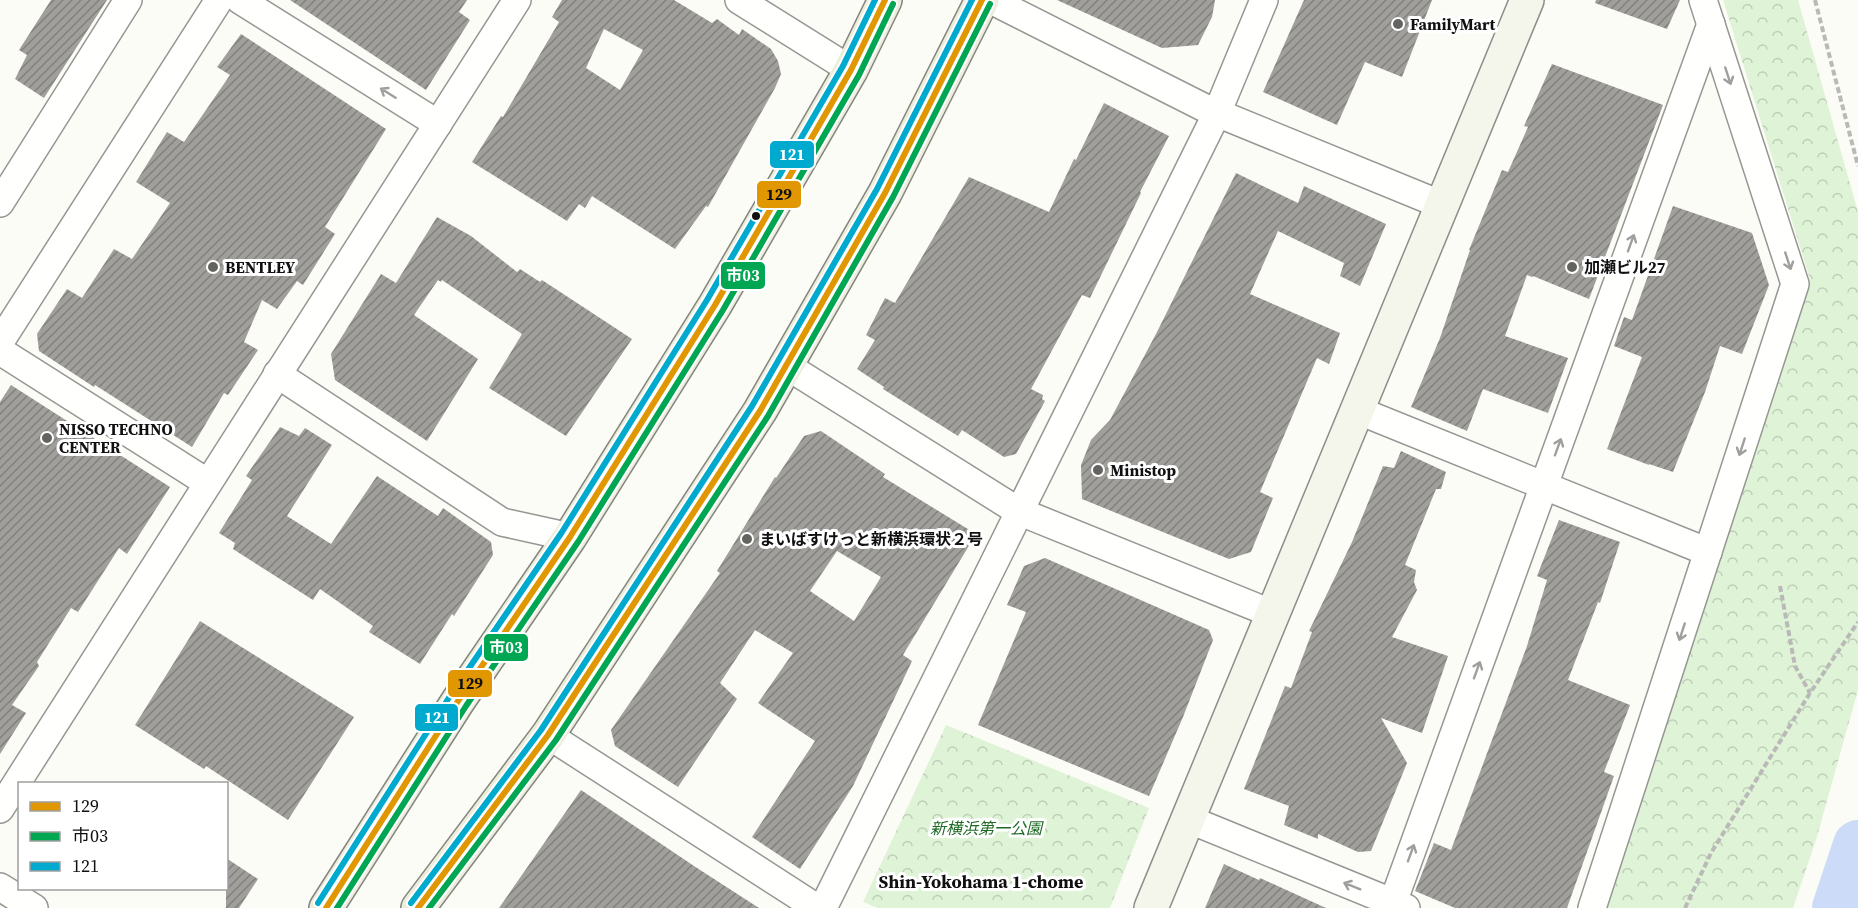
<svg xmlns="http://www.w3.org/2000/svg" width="1858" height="908" font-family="'Source Serif 4','Noto Sans JP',serif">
<defs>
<pattern id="park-crowns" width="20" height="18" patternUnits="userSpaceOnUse" patternTransform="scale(1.5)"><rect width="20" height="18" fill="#dff3d6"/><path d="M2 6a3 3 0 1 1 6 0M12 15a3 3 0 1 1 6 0" fill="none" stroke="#becfb7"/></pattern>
<pattern id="building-hatch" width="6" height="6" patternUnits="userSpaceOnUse" patternTransform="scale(1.5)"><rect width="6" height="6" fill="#a09f9b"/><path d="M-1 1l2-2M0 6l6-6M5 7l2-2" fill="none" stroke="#81807d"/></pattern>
</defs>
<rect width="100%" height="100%" fill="#fcfcf6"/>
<g fill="url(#park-crowns)">
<path d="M1723,0H1798L1858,212V690L1816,840L1793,908H1604L1810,279Z"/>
<path d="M946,725L1149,808L1110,908H878L863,902Z"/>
</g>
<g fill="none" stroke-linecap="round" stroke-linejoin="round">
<path stroke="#ccdbf7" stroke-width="50" d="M1837,908L1858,845"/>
</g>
<g fill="url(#building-hatch)" fill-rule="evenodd">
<path d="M51,0H107L44,98L15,79L27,55L19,50Z"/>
<path d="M290,0H467L459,12L470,20L426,90Z"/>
<path d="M562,0H674L712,23L717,19L739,35L742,29L771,49L778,61L781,74L775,88L708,207L706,206L675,249L592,196L585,208L579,204L567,221L472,162L501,116L503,117L559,22L552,17ZM604,29L643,50L620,90L586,68Z"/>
<path d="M1057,0H1215L1212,17L1198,45L1162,48Z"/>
<path d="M1304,0H1432L1402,77L1365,62L1337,125L1263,92Z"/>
<path d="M1596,0H1680L1667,29L1595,3Z"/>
<path d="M241,34L386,129L325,227L335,234L303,285L297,281L277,309L262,300L244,342L258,350L228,395L224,393L192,447L95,385L94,387L39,351L37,334L67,289L82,298L114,249L132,259L170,203L136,182L167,132L184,142L230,75L217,67Z"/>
<path d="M1552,64L1663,105L1589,299L1533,276L1532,277L1527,275L1505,336L1568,358L1548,413L1483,389L1467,431L1411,407L1440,338L1470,250H1469L1502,170L1508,172L1528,127L1524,126Z"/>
<path d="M1104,103L1169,136L1140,192L1141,193L1090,298L1082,295L1031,389L1043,395L1042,399L1045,401L1016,454L1004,457L962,430L958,436L883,389L884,387L857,369L875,340L866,335L885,298L895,303L969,177L1049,212L1074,159L1076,160Z"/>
<path d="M1236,173L1298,203L1304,186L1386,224L1360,286L1340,276L1344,263L1278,231L1250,294L1340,333L1329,364L1317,358L1260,492L1273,498L1251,552L1229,559L1082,499L1081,465L1091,440L1110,420L1156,334Z"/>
<path d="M1673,206L1752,233L1769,285L1742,354L1720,346L1705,392L1673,472L1649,464V465L1607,449L1642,357L1614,346L1624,317L1632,320Z"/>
<path d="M437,217L471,236L517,272L520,269L540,282L542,280L632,339L566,436L489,388L522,334L442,280L441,282L438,280L414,315L478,359L427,441L335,380L331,354L381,274L396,283Z"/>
<path d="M11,385L170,487L127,554L119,548L78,612L71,608L37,662L39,666L12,705L26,713L0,754V402Z"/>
<path d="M280,427L299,436L305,428L332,445L287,516L331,544L377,476L438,516L443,508L491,542L493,555L454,616L452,614L420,664L369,632L373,626L320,589L313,600L233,549L235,543L219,533L252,480L246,476Z"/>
<path d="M821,431L885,474L883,477L976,534L903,655L912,661L853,786L800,869L752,837L815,741L758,703L793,653L755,630L720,683L737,699L678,787L615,746L611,730L720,573L717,571L775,477L776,478L804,436ZM837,551L881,577L854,621L810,591Z"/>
<path d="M1401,451L1446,472L1441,489H1436L1405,565L1416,570L1414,582L1417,590L1392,637L1448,656L1422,733L1381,718L1407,763L1371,851L1358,852L1318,834V839L1284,825L1289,806L1244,789L1285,686L1291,688L1312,632L1309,631L1352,542L1383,466L1394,468Z"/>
<path d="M1559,520L1620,542L1600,603L1598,602L1568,680L1630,705L1604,772L1614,776L1567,908H1455L1415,891L1434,843L1451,850L1527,646L1547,580L1537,576Z"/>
<path d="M1045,558L1209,630L1213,640L1183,717L1149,796L978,725L1026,612L1007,605L1024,566Z"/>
<path d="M200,621L354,717L288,820L206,766L204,769L135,725Z"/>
<path d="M581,790L694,866L759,908H499Z"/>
<path d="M226,858L258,879L239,908H226Z"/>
<path d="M1224,864L1259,880L1260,878L1326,908H1205Z"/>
</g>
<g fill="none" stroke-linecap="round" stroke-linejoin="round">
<defs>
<g id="street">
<path d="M240,0L438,124"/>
<path d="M739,0L851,70"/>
<path d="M991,0L1205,108L1442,205"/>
<path d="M0,203L128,0"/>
<path d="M0,342L219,0"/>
<path d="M0,351L208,483"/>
<path d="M787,366L1018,511L1273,614"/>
<path d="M277,374L502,522L570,537"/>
<path d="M1357,410L1708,552"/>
<path d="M548,735L817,908"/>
<path d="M0,809L517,0"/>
<path d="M1188,819L1406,908"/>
<path d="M0,887L34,908"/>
<path d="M823,908L1217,113L1264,0"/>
<path d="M1391,908L1711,24"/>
<path d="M1592,908L1795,284L1703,0"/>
</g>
<path id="secondary" d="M1151,908L1527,0"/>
<g id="primary">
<path d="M326,908L458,701L570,537L715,305L851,70L885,0"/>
<path d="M418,908L548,735L760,411L885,193L982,0"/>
</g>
</defs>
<use href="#street" stroke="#969694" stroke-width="30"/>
<use href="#secondary" stroke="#8d8d8a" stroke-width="36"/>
<use href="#primary" stroke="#848481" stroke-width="36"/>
<g stroke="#b9b9b8" stroke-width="4" stroke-dasharray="6 3" stroke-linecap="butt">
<path d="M1815,0L1858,166"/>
<path d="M1780,586L1795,666L1810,693"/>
<path d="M1685,908L1711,853L1810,693L1858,622"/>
</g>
<use href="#street" stroke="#fffffe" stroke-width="27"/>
<use href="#secondary" stroke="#f4f6eb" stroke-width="33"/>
<use href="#primary" stroke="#eceddb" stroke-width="33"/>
<defs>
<g id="bus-1">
<path d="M326,908L458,701L570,537L715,305L851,70L885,0"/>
<path d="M418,908L548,735L760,411L885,193L982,0"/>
</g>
<g id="bus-2">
<path d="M337,908L466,706L578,542L723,310L859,75L893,4"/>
<path d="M429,908L556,740L768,416L893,197L990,4"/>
</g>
<g id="bus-3">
<path d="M318,903L450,696L562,532L707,300L843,66L875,0"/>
<path d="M411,903L541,730L752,406L877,189L972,0"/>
</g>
</defs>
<use href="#bus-1" stroke="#fff" stroke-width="10"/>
<use href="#bus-2" stroke="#fff" stroke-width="10"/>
<use href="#bus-3" stroke="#fff" stroke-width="10"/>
<use href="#bus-1" stroke="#e09702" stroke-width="6"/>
<use href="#bus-2" stroke="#00a651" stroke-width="6"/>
<use href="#bus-3" stroke="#00a9ce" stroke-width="6"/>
</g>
<defs><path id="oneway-shaft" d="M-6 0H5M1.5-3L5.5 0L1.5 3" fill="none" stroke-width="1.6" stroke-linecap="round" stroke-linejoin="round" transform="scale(1.5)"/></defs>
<g stroke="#9f9f9f">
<use href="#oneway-shaft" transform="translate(1728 76) rotate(72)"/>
<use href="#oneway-shaft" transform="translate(388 93) rotate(-148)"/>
<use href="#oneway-shaft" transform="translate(1631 243) rotate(-70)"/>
<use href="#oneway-shaft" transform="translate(1788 261) rotate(72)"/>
<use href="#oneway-shaft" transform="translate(1558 447) rotate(-70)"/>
<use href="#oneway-shaft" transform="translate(1742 447) rotate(108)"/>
<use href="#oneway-shaft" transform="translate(1682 632) rotate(108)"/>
<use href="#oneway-shaft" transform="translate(1477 670) rotate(-70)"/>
<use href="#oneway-shaft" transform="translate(1411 853) rotate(-70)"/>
<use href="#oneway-shaft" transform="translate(1352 886) rotate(-158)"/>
</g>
<g fill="#636360" stroke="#fff" stroke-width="2">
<circle cx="1398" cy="24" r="6"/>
<circle cx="213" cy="267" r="6"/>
<circle cx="1572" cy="267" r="6"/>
<circle cx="47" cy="438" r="6"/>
<circle cx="1098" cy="470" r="6"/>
<circle cx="747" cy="539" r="6"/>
</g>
<circle fill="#101010" stroke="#fff" stroke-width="2" cx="756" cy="216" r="5"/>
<g text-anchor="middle" stroke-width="6" stroke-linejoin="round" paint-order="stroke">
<g font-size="16" font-weight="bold" fill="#101010" stroke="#fff" text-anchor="start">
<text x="1410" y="30">FamilyMart</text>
<text x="225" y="273">BENTLEY</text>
<text x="1584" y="273">加瀬ビル27</text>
<text x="59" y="435">NISSO TECHNO<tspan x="59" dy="18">CENTER</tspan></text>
<text x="1110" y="476">Ministop</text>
<text x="759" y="545">まいばすけっと新横浜環状２号</text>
</g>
<g font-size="16" font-style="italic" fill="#1e6a23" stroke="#fff">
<text x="986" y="834">新横浜第一公園</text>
</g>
<g font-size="18" font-weight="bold" fill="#101010" stroke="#fff">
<text x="981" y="888">Shin-Yokohama 1-chome</text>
</g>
</g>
<g stroke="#fff" stroke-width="2">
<rect x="769" y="140" width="46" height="29" rx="6" fill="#00a9ce"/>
<rect x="756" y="180" width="46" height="29" rx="6" fill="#e09702"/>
<rect x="720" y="261" width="46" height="29" rx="6" fill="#00a651"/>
<rect x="483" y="633" width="46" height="29" rx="6" fill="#00a651"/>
<rect x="447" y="669" width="46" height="29" rx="6" fill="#e09702"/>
<rect x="414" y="703" width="45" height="29" rx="6" fill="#00a9ce"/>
</g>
<g font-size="16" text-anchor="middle" font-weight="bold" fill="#fff">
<text x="792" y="160">121</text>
<text x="743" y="281">市03</text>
<text x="506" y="653">市03</text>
<text x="437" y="723">121</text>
</g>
<g font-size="16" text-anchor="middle" font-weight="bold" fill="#111">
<text x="779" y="200">129</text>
<text x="470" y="689">129</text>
</g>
<rect x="18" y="782" width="210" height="108" fill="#ffffff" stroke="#9f9f9f" stroke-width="1.5"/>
<rect x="30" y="802" width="30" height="9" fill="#e09702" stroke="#9f9f9f" stroke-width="1.5"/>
<text x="72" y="812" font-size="18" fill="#101010">129</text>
<rect x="30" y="832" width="30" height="9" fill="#00a651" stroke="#9f9f9f" stroke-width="1.5"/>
<text x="72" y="842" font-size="18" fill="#101010">市03</text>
<rect x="30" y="862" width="30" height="9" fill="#00a9ce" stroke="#9f9f9f" stroke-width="1.5"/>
<text x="72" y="872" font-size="18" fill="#101010">121</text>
</svg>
